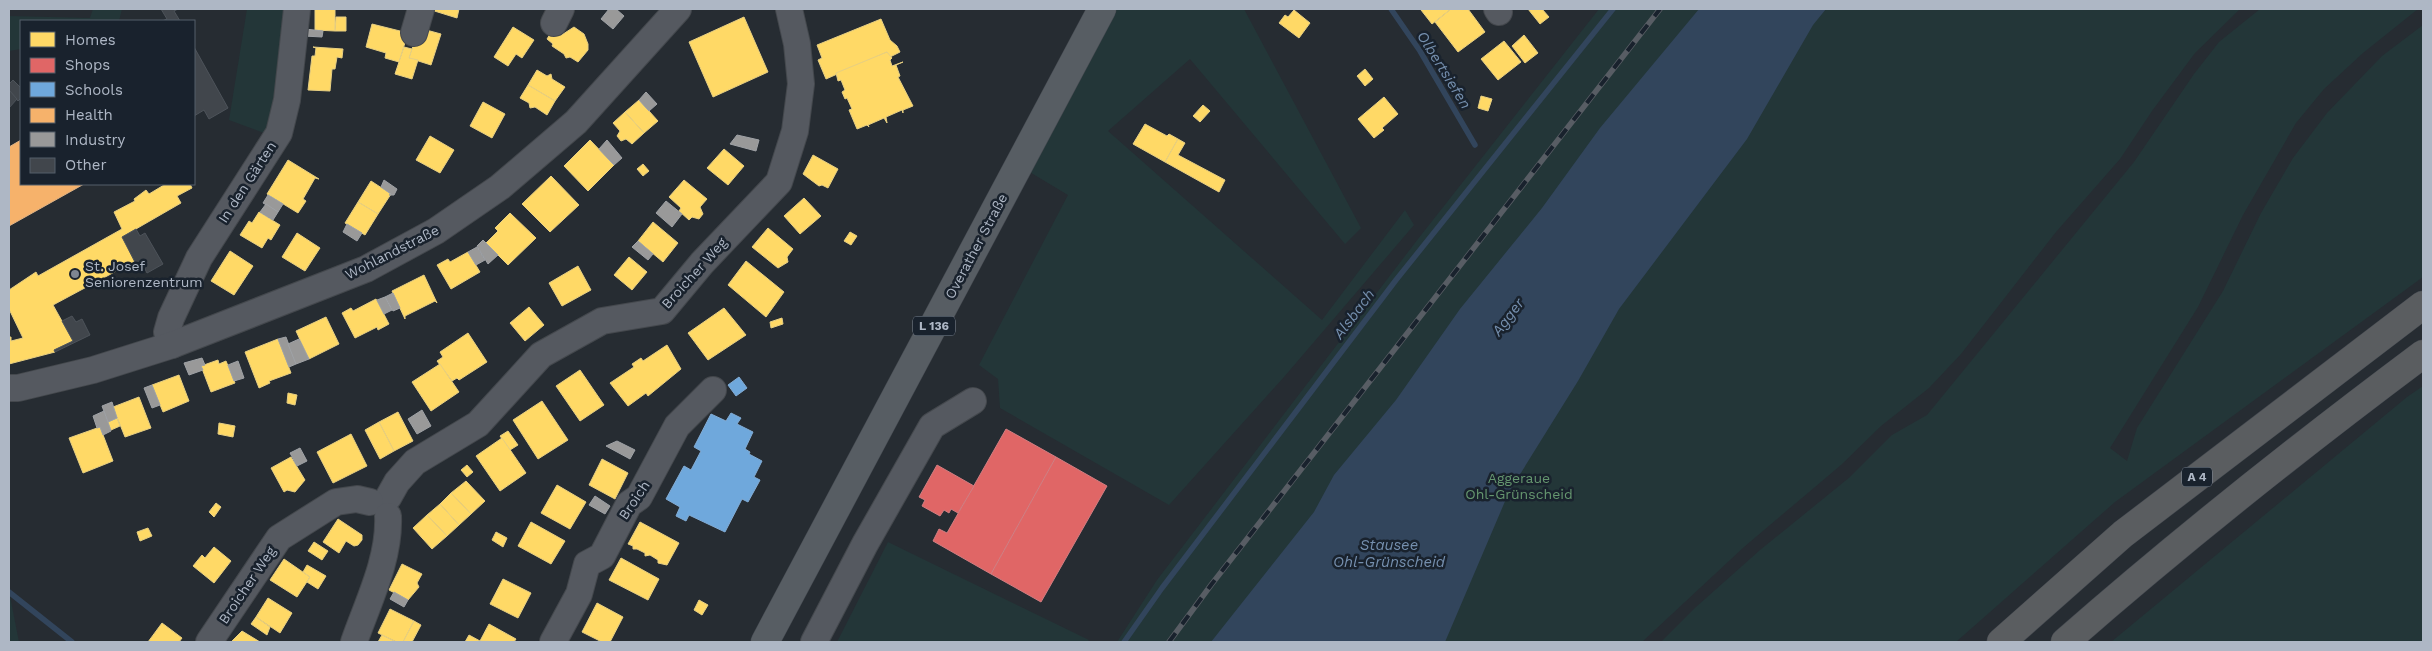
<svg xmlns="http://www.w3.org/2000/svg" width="2432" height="651" font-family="'Work Sans',sans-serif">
<rect width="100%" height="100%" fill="#262c32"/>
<g fill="#233638">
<path d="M93,9H122L119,21H21V49L9,51V16L90,18Z"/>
<path d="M247,9H284L275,120L264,133L229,120Z"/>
<path d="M1117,9H1244L1361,228L1345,244L1190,59L1108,131L1322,320L1405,210L1414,225L1284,377L1169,505L1000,408L998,379L979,365L1068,195L1028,171Z"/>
<path d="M1599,9H2240L2195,53L2152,111L2120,159L2056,232L1961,354L1929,388L1881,426L1841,465L1744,547L1642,642H1117L1157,580L1418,239Z"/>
<path d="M2260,9H2418L2363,53L2324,89L2296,123L2243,215L2198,307L2110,448L2127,461L2137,428L2223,291L2261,213L2293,158L2327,113L2382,56L2423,25V277L2115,502L1956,642H1661L1696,607L1760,550L1850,477L1892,435L1927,415L2134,162L2194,74L2219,42Z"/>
<path d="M2423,386V642H2111L2407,397Z"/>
<path d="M888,542L1089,640L1087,642H837Z"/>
<path d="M9,591L19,642H9Z"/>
</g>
<path fill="#32455c" d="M1699,9H1826L1813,25L1747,139L1619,309L1578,381L1509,492L1445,642H1211L1314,512L1334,475L1396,400L1460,309L1542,208L1600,128Z"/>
<g fill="#ffd966" stroke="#e7cf82">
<path d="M315,9H335V31L315,30Z"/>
<path d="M428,9H459L457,18Z"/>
<path d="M1423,9H1451L1432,24L1421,10Z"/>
<path d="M1451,9H1468L1485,32L1458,52L1435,22Z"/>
<path d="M1528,9H1542L1549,17L1540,24Z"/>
<path d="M1294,10L1310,23L1299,38L1279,23L1285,15L1288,17Z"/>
<path d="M336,17H346V31H335Z"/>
<path d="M744,17L768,72L713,97L689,42Z"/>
<path d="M881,19L890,40L897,46L900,52L890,57L887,52L826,79L818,60L822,58L817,45Z"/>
<path d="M372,24L408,33L399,62L385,58L386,53L366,47Z"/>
<path d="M513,27L534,40L522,58L516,54L508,66L494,57Z"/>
<path d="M574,27L584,34L588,44V50L578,62L570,57L566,58L564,54L552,46L553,44L547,39L552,31L560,36Z"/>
<path d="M419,28L441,34L431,65L409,58Z"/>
<path d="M1524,35L1538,53L1525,63L1512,46Z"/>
<path d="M1504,41L1521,62L1498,80L1481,59Z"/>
<path d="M313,47L343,49L342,58L337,57L335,69H332L330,91L308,90L312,56H315L316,48Z"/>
<path d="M404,47L412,49L409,58L418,60L412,79L395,74Z"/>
<path d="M887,52L892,58L890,60L892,66L903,62L896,65L900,76L898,77L913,106L903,110V113L902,110L886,117L887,123L884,118L868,125L869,127L867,125L857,129L849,110L852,109L847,98L845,99L842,92L845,90L841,80L838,81L836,73Z"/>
<path d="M1365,69L1373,79L1365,86L1357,76Z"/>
<path d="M537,70L547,76L551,74L552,79L565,87L555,101L528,85Z"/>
<path d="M528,85L555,101L547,115L535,107L530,108L529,103L520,98Z"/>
<path d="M1481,96L1492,99L1488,111L1478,108Z"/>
<path d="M1384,97L1398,114L1382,128L1384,130L1374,138L1358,119Z"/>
<path d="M639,100L658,121L644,133L625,112Z"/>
<path d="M483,102L505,114L492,138L470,126Z"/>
<path d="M1203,105L1210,111L1200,122L1193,116Z"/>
<path d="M625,112L644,133L632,144L626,139L621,141L617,136L620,131L613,123Z"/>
<path d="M1145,124L1167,136L1169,134L1178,139L1165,162L1133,144Z"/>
<path d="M430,136L454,150L440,173L416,160Z"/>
<path d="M1178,139L1185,143L1178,155L1225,180L1219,192L1165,162Z"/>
<path d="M590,140L614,165L588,191L564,166Z"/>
<path d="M724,149L744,166L728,185L707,168Z"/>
<path d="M813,155L838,169L828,188L822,185L819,186L803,174Z"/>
<path d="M288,160L319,179L315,178L303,199L306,201L298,213L267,194Z"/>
<path d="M643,164L649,171L643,176L637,169Z"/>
<path d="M551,176L579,205L550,232L522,204Z"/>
<path d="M684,180L707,199L700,207L703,214L699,219L692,217L689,220L679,211L681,208L669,197Z"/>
<path d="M371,181L391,194L378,214L358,202Z"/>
<path d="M163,184H190L192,188L177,196L181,203L122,237L135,261L53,305L73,341L54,350L55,352L9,364V337H11V341L23,338L9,309V290L36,272L38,276L122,229L114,212L135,201L134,199L146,190L149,194L164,185Z"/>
<path d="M804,198L821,216L800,234L784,216Z"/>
<path d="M358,202L378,214L365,235L345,223Z"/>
<path d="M259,212L280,225L271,240L268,238L262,248L240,235L249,221L252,223Z"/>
<path d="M510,213L536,238L508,265L486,243L498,231L495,228Z"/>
<path d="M653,222L678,243L663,262L638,241Z"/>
<path d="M768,228L793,249L787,257L788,262L778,268L752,247Z"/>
<path d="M850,232L857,236L851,245L844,241Z"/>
<path d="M297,233L320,248L305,271L282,257Z"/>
<path d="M230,251L253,266L234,295L211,281Z"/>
<path d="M468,252L480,272L451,289L437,265L448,259L450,262Z"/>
<path d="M629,257L647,272L632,290L614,275Z"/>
<path d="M746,261L784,292L766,317L728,285Z"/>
<path d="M578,266L591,290L562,306L549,283Z"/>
<path d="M424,275L437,303L435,301L405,316V319L392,291Z"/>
<path d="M376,299L389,324L378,330L377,327L355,338L342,313L351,308L353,311Z"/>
<path d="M529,307L544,325L525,341L510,323Z"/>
<path d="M724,308L746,335L708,360L688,333Z"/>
<path d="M326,317L339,344L309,359L296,331Z"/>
<path d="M782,318L783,324L771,328L770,322Z"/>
<path d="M468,333L487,362L459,380L457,378L452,381L437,361L443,357L440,352Z"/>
<path d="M278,339L291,373L269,381L270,383L259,388L245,352Z"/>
<path d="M667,345L681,369L648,396L646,393L628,406L610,383L634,367L632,364L641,358L643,361Z"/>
<path d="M218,360L219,364L226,361L235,383L211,392L201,366Z"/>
<path d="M440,364L459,392L431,411L412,382Z"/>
<path d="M580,370L604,405L580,421L556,386Z"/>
<path d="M179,375L189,401L163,412L152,385Z"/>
<path d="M288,393L297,395L295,405L287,403Z"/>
<path d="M139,397L151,428L125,437L113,407Z"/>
<path d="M542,401L568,440L538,459L513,420Z"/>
<path d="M398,412L413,441L394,451L379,422Z"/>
<path d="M117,418L120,426L111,430L108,422Z"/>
<path d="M379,422L394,451L380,459L365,430Z"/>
<path d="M219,423L235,426L233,437L218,434Z"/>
<path d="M100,427L113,461L83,473L69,438Z"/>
<path d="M508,431L518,445L510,450L500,436Z"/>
<path d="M351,434L367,466L333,483L317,452Z"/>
<path d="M502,438L526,473L500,491L476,456Z"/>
<path d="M291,457L305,480L295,492L287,490L284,492L271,468Z"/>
<path d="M602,459L628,473L615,499L589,485Z"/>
<path d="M467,465L473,472L467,477L461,470Z"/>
<path d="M466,481L485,501L471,514L451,493Z"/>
<path d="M557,485L586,502L570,529L541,513Z"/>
<path d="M451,493L471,514L459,525L440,504Z"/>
<path d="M216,503L221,507L214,517L209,512Z"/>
<path d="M440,504L459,525L447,536L427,515Z"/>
<path d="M427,515L447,536L432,549L413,528Z"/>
<path d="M338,519L362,535V540L358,545L354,546L346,541L339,553L323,542Z"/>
<path d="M531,522L565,541L551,564L518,546Z"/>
<path d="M640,522L679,543L667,565L658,563V560L650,555L645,556V553L637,549H633V546L628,544Z"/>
<path d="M148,528L152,536L140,541L137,532Z"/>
<path d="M496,532L507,538L503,547L492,540Z"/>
<path d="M314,542L328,551L322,560L308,551Z"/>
<path d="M214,547L231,561L214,583L193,566L202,555L205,558Z"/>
<path d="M621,558L659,579L648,600L609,580Z"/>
<path d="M284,559L310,577L297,597L270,580Z"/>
<path d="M402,564L422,574L417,583L419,587L408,600L389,590Z"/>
<path d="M307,565L326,576L318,589L307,582L310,577L303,572Z"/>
<path d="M503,579L531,593L518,618L490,604Z"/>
<path d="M268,598L292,613L280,633L256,617Z"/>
<path d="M699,600L708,605L702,615L694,610Z"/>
<path d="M597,603L623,617L610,642H602L582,632Z"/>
<path d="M390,609L414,621L403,642H397L378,633Z"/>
<path d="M256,617L270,627L267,635L251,624Z"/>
<path d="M414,621L421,625L412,642H403Z"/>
<path d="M162,623L182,638L179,642H148Z"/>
<path d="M489,624L516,639L514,642L480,641Z"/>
<path d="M242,631L260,642H231Z"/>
<path d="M382,635L394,641L393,642H378Z"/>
<path d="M469,635L480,641L482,642H465Z"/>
</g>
<g fill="#e06666" stroke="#d17e82">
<path d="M1006,429L1056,457L991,574L933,541L939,529L947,533Z"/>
<path d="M1056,457L1107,486L1041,602L991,574Z"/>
<path d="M937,465L974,486L958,513L951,509L949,513L944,510L940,516L922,506L925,500L919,497Z"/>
</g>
<g fill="#6fa8dc" stroke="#82acd5">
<path d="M739,377L747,388L736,396L728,385Z"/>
<path d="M731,413L741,418L737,424L753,432L745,449L750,452L749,454L762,461L754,477L760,480L759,482L748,502L742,499L725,532L689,515L686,521L676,516L680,507L666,499L684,466L691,470L701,451L694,447L711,414L726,421Z"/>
</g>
<path fill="#f6b26b" stroke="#e0b486" d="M21,140V184H84L9,226V147Z"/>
<g fill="#999" stroke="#9fa2a6">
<path d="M609,9H616L624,16L613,29L601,19Z"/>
<path d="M305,29L323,31L322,37L304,36Z"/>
<path d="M646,92L657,104L649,111L639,100Z"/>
<path d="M737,135L759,140L756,151L730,144Z"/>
<path d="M607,140L622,158L614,165L599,149Z"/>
<path d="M384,180L397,189L394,195H389L391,194L381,187Z"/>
<path d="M268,195L283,204L278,212L263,203Z"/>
<path d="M666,201L682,214L672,227L656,213Z"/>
<path d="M266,204L278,212L273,220L260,212Z"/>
<path d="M347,224L362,233L357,241L343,232Z"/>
<path d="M483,240L498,255L488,264L477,246Z"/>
<path d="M638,241L653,254L648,260L632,247Z"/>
<path d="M477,247L485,260L476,265L468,252Z"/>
<path d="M393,293L400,308L393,311L385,297Z"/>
<path d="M385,297L392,310L384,314L377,300Z"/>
<path d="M286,337L296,364L289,367L278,339Z"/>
<path d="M299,339L309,359L296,364L288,344Z"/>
<path d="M202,358L205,365L201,366L203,370L189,375L184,363Z"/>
<path d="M238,361L244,378L234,381L228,365Z"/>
<path d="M152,385L160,405L152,408L144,388Z"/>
<path d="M112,402L117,418L108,422L102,406Z"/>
<path d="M422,410L431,426L417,434L408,419Z"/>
<path d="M104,411L111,431L103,435L100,427L97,428L93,416Z"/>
<path d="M617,441L635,450L630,459L606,446Z"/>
<path d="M300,448L307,461L297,466L290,453Z"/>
<path d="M595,496L610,506L605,514L589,505Z"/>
<path d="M394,592L408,600L404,607L390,599Z"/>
</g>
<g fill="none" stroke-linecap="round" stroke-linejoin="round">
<g stroke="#32455c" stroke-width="5.5">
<path d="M1391,9L1420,51L1475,145"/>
<path d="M9,592L72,642"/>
<path d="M1124,642L1162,588L1396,280L1613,9"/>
</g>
</g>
<g fill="#41464c" stroke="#4d535a">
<path d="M161,9H178L174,11L180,21H162L167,19Z"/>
<path d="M194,47L228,108L209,119L204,110L194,116Z"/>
<path d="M13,80L21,88V98L18,101L9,90V84Z"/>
<path d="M9,90L17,99L9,108Z"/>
<path d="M136,229L140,236L145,233L163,264L147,273L144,267L139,270L122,237Z"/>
<path d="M72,316L76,322L82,319L90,335L55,352L54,350L73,341L62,321Z"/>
</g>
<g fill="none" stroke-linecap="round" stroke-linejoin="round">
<defs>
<g id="minor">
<path d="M1497,9L1499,12"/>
<path d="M554,23L561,9"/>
<path d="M414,33L421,9"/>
<path d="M172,345L167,332L171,318L199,258L279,133L287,100L297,9"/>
<path d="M9,388H18L93,370L172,345L366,269L436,231L500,187L576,122L678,9"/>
<path d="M388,498L397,482L415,462L478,424L541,355L602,321L662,311L702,263L779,182L795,131L801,84L797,44L789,9"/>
<path d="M209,642L279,538L336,502L357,499L370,502"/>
<path d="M354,642C368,602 390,559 388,516"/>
<path d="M553,642L579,594L587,564L602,556L629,504L639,497L677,426L713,390"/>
<path d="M814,642L865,544L932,426L973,401"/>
</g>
<path id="major" d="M765,642L1102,9"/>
<g id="highway">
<path d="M2001,642L2123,534L2423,305"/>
<path d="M2065,642C2180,541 2300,446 2423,354"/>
</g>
</defs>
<use href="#minor" stroke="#44484d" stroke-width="28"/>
<use href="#major" stroke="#43484f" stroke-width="29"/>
<use href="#highway" stroke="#42474e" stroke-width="29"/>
<use href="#minor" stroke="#555960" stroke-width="26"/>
<use href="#major" stroke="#575d63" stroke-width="28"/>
<use href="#highway" stroke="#5a5d60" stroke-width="28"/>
<defs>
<path id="rail" d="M1169,642L1211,585L1660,9"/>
</defs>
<use href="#rail" stroke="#585d64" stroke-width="5.5"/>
<use href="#rail" stroke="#19222d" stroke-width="4" stroke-dasharray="11" stroke-linecap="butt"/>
</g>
<circle fill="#7e8692" stroke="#19222d" stroke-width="2" cx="75" cy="274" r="5"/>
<g text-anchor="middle" stroke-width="5" stroke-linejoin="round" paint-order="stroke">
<g fill="#19222d" stroke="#818a97" stroke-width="1">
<rect x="913" y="316.5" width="42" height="19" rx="4"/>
<rect x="2182" y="467.5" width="30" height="19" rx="4"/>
</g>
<g font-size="12" font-weight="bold" fill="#aeb7c5">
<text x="934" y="330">L 136</text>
<text x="2197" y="481">A 4</text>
</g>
<g font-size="14" fill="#aeb7c5" stroke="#19222d">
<text transform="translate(247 182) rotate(-57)" y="5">In den Gärten</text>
<text transform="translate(976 246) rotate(-62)" y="5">Overather Straße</text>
<text transform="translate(392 252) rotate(-27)" y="5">Wohlandstraße</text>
<text transform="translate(694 273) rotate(-48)" y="5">Broicher Weg</text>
<text transform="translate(634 500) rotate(-56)" y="5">Broich</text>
<text transform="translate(247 585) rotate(-56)" y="5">Broicher Weg</text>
</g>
<g font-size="14" fill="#aeb7c5" stroke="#19222d" text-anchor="start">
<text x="85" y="271">St. Josef<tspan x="85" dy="16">Seniorenzentrum</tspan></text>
</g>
<g font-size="14" fill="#65966f" stroke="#19222d">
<text x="1519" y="483">Aggeraue<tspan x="1519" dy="16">Ohl-Grünscheid</tspan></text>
</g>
<g font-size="15" font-style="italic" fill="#758fae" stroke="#19222d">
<text transform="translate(1444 70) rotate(58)" y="5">Olbertsiefen</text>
<text transform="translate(1354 314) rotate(-53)" y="5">Alsbach</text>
<text transform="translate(1508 317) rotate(-53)" y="5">Agger</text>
<text x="1389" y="550">Stausee<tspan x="1389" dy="17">Ohl-Grünscheid</tspan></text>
</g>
</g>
<rect width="2432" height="651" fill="none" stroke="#aeb7c5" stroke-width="20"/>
<rect x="20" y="20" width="175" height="165" fill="#19222d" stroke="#555e6a"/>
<rect x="30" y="32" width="25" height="15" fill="#ffd966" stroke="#555e6a"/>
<text x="65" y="45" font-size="15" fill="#aeb7c5">Homes</text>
<rect x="30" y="58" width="25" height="15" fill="#e06666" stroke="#555e6a"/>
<text x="65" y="70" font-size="15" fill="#aeb7c5">Shops</text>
<rect x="30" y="82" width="25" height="15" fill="#6fa8dc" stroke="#555e6a"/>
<text x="65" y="95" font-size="15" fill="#aeb7c5">Schools</text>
<rect x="30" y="108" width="25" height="15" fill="#f6b26b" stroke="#555e6a"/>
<text x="65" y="120" font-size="15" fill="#aeb7c5">Health</text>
<rect x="30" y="132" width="25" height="15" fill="#999999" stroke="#555e6a"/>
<text x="65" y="145" font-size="15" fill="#aeb7c5">Industry</text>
<rect x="30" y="158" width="25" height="15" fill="#41464c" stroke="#555e6a"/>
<text x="65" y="170" font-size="15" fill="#aeb7c5">Other</text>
</svg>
